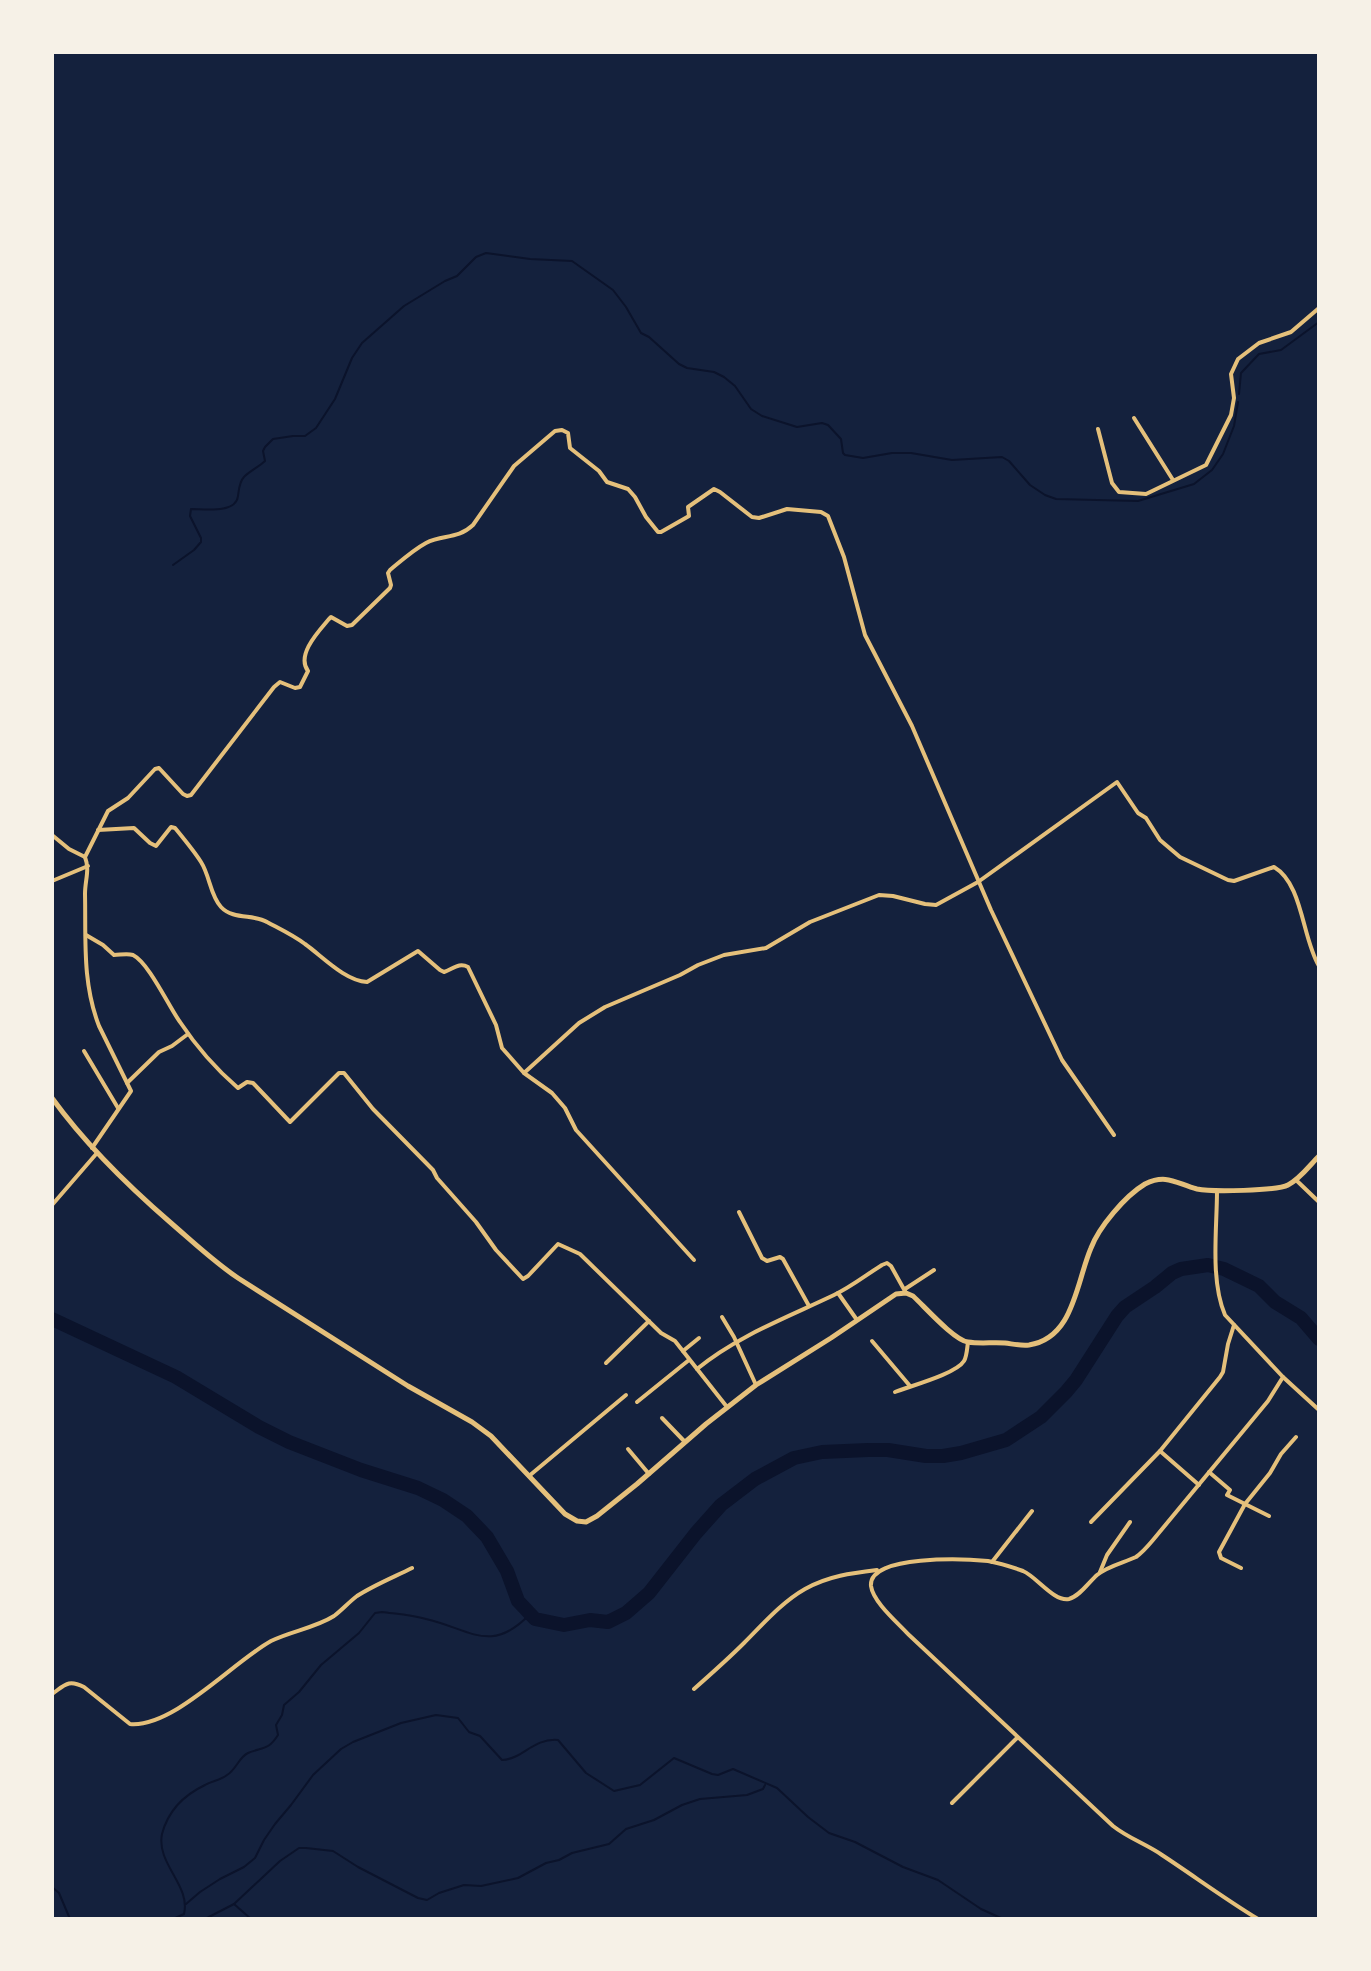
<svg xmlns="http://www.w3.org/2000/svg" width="1371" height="1971" font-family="Manrope,sans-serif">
<rect width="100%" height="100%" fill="#14213d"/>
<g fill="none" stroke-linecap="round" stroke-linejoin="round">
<g stroke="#0b132b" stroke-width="2">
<path d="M1239,394L1241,373L1259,354L1281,350L1319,322"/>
<path d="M173,565L194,550L201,542V538L190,516L191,509C204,509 236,514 238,496C239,490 239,482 244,477C248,472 260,466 265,461L263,451L265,447L273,439L293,436H305L316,428L335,399L352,358L362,343L404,306L445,281L457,276L476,257L486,253L530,259L572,261L613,290L626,307L641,333L649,337L679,364L687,368L714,372L724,377L735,386L751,409L762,416L797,427L822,423L828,425L841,439L843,453L845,455L863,458L892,453H911L952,460L1002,457L1009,461L1030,485L1045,495L1056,499L1138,501L1194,484L1212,470L1223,454L1234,426L1238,402"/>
<path d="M52,1887L59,1893L70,1919"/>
<path d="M186,1904L200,1892L220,1879L244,1867L255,1858L264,1840L275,1824L291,1805L313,1775L341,1749L353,1742L401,1723L436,1715L458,1718L469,1732L480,1736L502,1760C523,1759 533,1738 558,1740L586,1773L614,1791L640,1785L674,1758L712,1774L718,1775L733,1769L777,1788L808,1817L829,1833L855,1842L903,1867L938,1880L981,1909L1003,1919"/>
<path d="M234,1904L251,1919"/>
<path d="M173,1919L184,1914C191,1885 156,1864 162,1834C168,1811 184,1795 205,1785C212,1781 221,1780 227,1775C236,1770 239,1757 248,1753C262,1747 268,1751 278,1735L276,1725L282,1715L284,1705L299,1692L321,1665L359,1633L375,1613L382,1612C397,1614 412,1615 426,1619C470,1629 491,1655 530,1614"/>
<path d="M205,1919L234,1904L280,1861L299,1848H306L333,1851L358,1867L418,1898L427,1900L439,1893L464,1885L481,1886L518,1878L546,1863L559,1860L572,1853L609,1844L626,1829L654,1820L682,1805L700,1799L747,1795L763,1789L765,1785"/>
</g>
<path stroke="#0b132b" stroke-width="14" d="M52,1319L176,1377L259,1427L289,1442L361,1470L418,1488L443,1500L467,1516L487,1537L507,1571L518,1601L535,1619L564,1625L590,1620L608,1622L626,1613L649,1593L696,1533L721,1505L755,1479L794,1458L822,1452L868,1450H888L926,1456H943L961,1453L1006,1440L1041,1417L1066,1392L1076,1380L1117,1316L1125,1307L1155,1287L1172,1273L1181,1269L1208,1265L1224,1269L1259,1286L1275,1302L1301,1318L1319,1339"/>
<g stroke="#e5c07b" stroke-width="4">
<path d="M1134,418L1173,480"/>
<path d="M1098,429L1112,483L1119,492L1146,494L1206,465L1231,415L1234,398L1231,374L1238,359L1259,343L1291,332L1319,308"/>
<path d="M98,830L134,828L150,843L156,846L171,827L175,828C184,839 194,851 201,862C210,876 210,895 221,907C233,920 254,914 267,922C280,929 293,935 305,944C322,956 345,981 367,982L418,951L440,970L444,972C453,969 459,962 468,967L496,1025L502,1048L524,1073L579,1023L605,1007L680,975L698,965L724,955L766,948L810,922L879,895L893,896L925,904L936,905L978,882L1117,782L1138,813L1146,818L1160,840L1180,857L1228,880L1234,881L1274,867C1303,884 1302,938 1319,966"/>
<path d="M52,835L69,849L85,857"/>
<path d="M52,881L88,866"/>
<path d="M86,935L103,945L114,955C120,955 127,953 133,955C149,963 169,1007 180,1022C196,1046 216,1069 238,1088L247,1082L253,1083L290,1122L339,1073H344L373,1109L433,1170L437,1178L476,1222L496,1250L523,1279L528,1276L558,1244L580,1254L661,1333L675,1341L727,1407"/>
<path d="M84,1051L118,1108"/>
<path d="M524,1073L552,1093L565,1108L576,1130L694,1260"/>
<path d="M127,1083L159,1052L172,1046L188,1034"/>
<path d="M92,1148L131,1091L99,1026C82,982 86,939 85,894C85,880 90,870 85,857L108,811L128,798L155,769L159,768L183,794L187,796L191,795L274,687L280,682L295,688L300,687L308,671C296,655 318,632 329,619L331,617L347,626L352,625L390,588L391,585L388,573L390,570C401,561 413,550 426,543C443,534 457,540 473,525L514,466L555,431L562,430L568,433L570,448L599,471L607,482L628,489L635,497L646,517L658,532H661L689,516L688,507L714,489L720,492L752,517L759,518L787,509L821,512L828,516L844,557L865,635L912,726L991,910L1062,1060L1114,1135"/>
<path d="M1296,1180L1319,1202"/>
<path d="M1217,1191C1217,1229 1210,1280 1225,1315L1283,1377L1268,1401L1153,1540C1148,1546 1143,1552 1136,1557C1123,1563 1108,1566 1097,1575C1089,1582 1080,1596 1069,1599C1054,1602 1037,1577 1023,1571C1012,1567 999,1563 988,1561C967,1559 868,1554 871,1586C873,1602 898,1623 908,1634L1113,1826C1128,1838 1146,1844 1162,1855C1194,1876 1225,1899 1258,1919"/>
<path d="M52,1205L97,1153"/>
<path d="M739,1212L762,1258L767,1261L780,1257L783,1259L809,1306"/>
<path d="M905,1289L934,1270"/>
<path d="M838,1293L857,1320"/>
<path d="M722,1317L734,1337L756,1385"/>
<path d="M872,1341L910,1386"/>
<path d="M683,1351L699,1338"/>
<path d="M606,1363L649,1321"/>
<path d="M697,1369C737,1336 788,1317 834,1295C851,1287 866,1275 882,1265L887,1263L891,1266L906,1293"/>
<path d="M1283,1377L1319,1410"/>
<path d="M895,1392C910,1386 956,1374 964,1361C967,1356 967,1348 968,1342"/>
<path d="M637,1402L689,1360"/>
<path d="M662,1418L685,1442"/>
<path d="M628,1449L649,1474"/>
<path d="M1160,1451L1199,1485"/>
<path d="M1209,1472L1230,1490L1227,1495L1245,1504L1270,1473L1281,1454L1296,1437"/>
<path d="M529,1476L626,1395"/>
<path d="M1091,1522L1160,1451L1220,1377L1223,1372L1228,1344L1234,1325"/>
<path d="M992,1562L1032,1511"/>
<path d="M1241,1568L1221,1558L1219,1552L1245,1504L1269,1516"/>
<path d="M1100,1572L1107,1555L1130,1522"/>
<path d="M694,1689C711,1674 728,1659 744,1643C763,1624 782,1602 805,1589C828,1576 852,1573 877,1570"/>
<path d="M52,1694C65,1685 68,1679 84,1687L130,1724C173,1728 233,1662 271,1641C291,1631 315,1628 334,1616C342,1610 349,1602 357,1596C374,1585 394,1577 412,1568"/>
<path d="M952,1803L1017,1738"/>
</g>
<path stroke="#e5c07b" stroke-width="5" d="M52,1098C86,1145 127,1185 171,1223C193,1242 214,1262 238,1278L408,1386L472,1422L491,1436L565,1514L577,1521L586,1522L597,1516L637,1484L706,1424L756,1385L831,1338L896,1294L906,1293L913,1296C925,1307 954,1340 968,1342C980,1344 993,1342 1005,1343C1013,1344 1021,1346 1029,1345C1074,1338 1076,1283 1091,1248C1099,1227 1125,1196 1145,1184C1167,1173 1177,1184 1197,1189C1211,1192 1277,1191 1288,1185C1300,1179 1310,1165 1319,1156"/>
</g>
<rect width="1371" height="1971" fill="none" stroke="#f6f1e7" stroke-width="108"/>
</svg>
